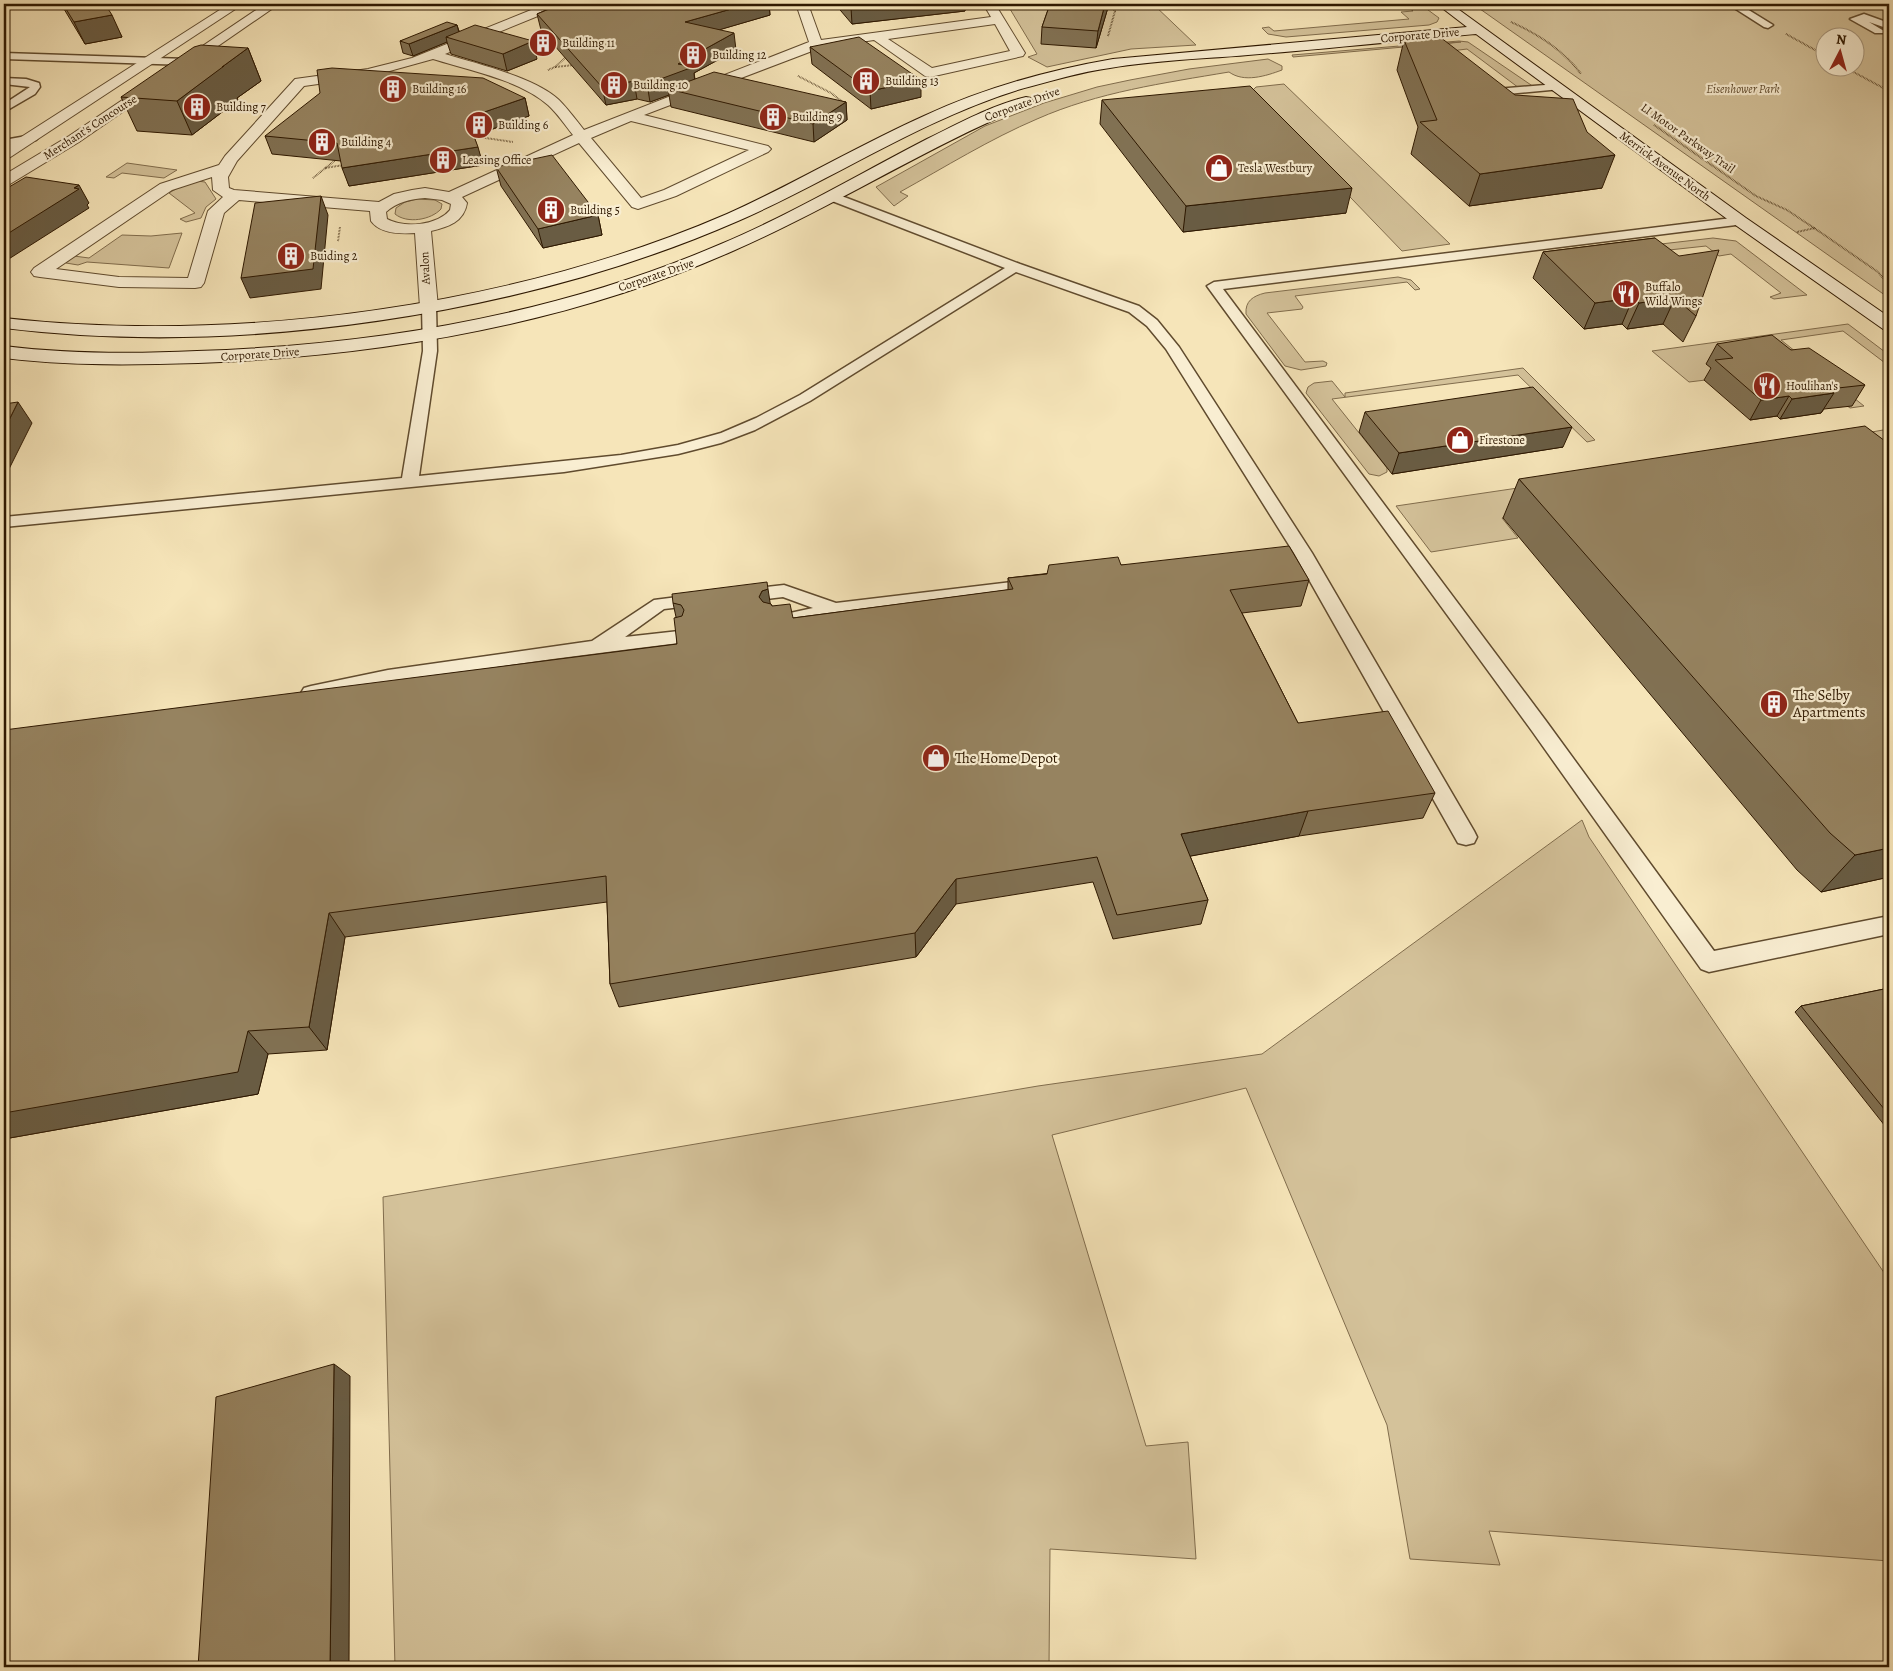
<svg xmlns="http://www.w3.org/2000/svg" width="1893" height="1671" font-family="Alegreya,serif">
<rect width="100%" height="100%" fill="#f6e5b9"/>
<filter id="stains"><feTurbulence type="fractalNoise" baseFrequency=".004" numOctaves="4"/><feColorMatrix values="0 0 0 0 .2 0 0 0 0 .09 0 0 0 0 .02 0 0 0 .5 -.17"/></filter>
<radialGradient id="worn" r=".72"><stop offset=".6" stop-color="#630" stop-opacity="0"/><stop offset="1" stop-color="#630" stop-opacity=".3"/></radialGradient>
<g fill="#d4c29a" stroke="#816d4d" fill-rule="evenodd">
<path d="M1007,4H1153L1196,45L1131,49L1047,67L1028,57L1037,54Z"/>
<path d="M1404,4H1420L1439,18L1437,22L1429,25L1286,37L1268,34L1262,28L1269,27L1274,31L1409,19L1401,12L1413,11Z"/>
<path d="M1473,4H1889V298ZM1826,38H1856V68H1826Z"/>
<path d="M1459,41L1468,42L1534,87L1519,88L1467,49L1451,51L1442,44L1461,42H1459L1293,57L1292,55Z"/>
<path d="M1268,59L1282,66V70C1266,76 1244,83 1229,72C1164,83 1098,92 1037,119C990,139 945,167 900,192L908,196L894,206L876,187L985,126L1044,103L1097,87L1130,80L1189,69Z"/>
<path d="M1284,84L1450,244L1402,251L1250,93L1256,87Z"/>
<path d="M127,163L177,170L164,178L122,173L114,178L106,177Z"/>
<path d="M197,181L205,182L216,199L206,207L201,218L186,222L180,219L195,213L169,193L188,182Z"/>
<path d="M417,199L435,200L442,204L441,209C431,220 407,224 395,214L396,208L405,202Z"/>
<path d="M182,233L169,268L87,262L78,265L66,263L74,256L89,258L122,235L151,236Z"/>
<path d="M1713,238L1736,241L1807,295L1774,299L1770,297L1781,293L1731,254L1719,256L1706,246L1669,250L1661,244Z"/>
<path d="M1398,277L1411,280L1420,289L1415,290L1407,282L1295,296L1303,307L1302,309L1267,313L1305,362L1323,361L1327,363L1326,366L1301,370L1285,366L1246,314C1245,301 1253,296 1265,293Z"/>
<path d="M1848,324L1889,355V366L1843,331L1781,340L1864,406L1850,408L1797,368L1707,364L1722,378L1689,382L1652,351Z"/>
<path d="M1523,368L1595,440L1587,442L1518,375L1332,399L1387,468V472L1379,476L1369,474L1306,393L1308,387L1314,383L1332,381L1345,397V393Z"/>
<path d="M1889,429V505L1840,464L1502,518L1518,538L1431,552L1396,506L1721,458Z"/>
<path d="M1582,820L1589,837L1889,1280V1561L1489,1531L1500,1565L1410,1559L1387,1425L1246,1088L1052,1135L1146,1446L1188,1442L1196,1559L1050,1549L1049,1667H395L383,1197L1038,1086L1262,1054Z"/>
</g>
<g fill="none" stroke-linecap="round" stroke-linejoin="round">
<defs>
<g id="service">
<path d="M4,4H40L35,7L4,8Z"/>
<path d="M1728,4H1739L1773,25L1768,28L1764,27Z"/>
<path d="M1864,14L1889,23V29L1869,22L1884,31L1883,33H1875L1850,19Z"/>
<path d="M4,53L187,59L192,62L187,65L4,59Z"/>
<path d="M4,78L26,79L39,83L40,87L35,94L4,112V104L30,87L4,84Z"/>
<path d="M1557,84L1561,85L1562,87L1561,89L1496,95L1491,92L1496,89Z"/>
<path d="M32,135L36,136L38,138L36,140L4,146V140Z"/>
<path d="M831,192L1020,264L1139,306L1157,320L1179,347L1312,553L1474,831L1477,837L1474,843L1466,845L1458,843L1294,553L1166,349L1147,326L1129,312L1016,272L810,401L755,430L721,443L678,454L564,472L4,527V517L402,478L423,351L422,307L424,304L429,303L436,307L437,351L419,476L621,455L678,445L721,433L756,418L800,395L1005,268L827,199L825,196Z"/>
<path d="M1740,217L1744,218L1746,221L1744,224L1223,289L1546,721L1714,951L1889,916V934L1709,972L1701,969L1532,731L1207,286L1214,282Z"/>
<path d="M1037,579L1043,581L1046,585L1043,589L835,615L773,628L767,626L764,622L767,618L813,608L783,597L741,602L735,600L732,596L735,592L741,590L784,585L836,603Z"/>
<path d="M701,594L707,596L710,600L707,604L664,609L625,637L679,631L686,633L688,637L686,641L679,643C556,658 432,674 311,700L304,698L301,693L304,688L311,686L388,670L592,641L654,600Z"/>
</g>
<path id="minor" d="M546,4H562L560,7L445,54C477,64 535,77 559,100C568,109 576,120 584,130L809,42L796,4H808L821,40L991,17L984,5L995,4L1025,53L1023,56L930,77L925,76L874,40L820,48L644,115L768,146L771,149L768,152L676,196L638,209L632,207L579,143L462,197L467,203C464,222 448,227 431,231L438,307L435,311L429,312L423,311L420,307L415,233C401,234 380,234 371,221L370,211L239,200L224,213L204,283L201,287L195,288L119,287L40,277L34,276L31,272L34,268L160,184L219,165L225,156L295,79L368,69L412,58ZM995,24L1010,51L932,68L888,39ZM433,59C468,70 520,80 548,105C557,113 565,125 573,135L449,192L425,188L412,190L394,194L379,202L234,190L229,188L228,177L237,161L304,86L368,77ZM631,121L749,150L664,190L641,198L591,138ZM212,177L213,190L223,197L208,211L188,278L119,277L56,269L172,190ZM425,198L442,200L451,204L450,210C437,226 404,228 387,219L386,212C397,202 410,199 425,198Z"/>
<g id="tertiary">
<path d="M229,4H243L9,158L4,160V148Z"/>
<path d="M265,4H279L79,142L10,184L4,186V175L69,136Z"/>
</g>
<g id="secondary">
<path d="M1437,4H1451L1746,218L1889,317V330L1883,329L1734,224L1476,34C1400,41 1324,49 1248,55C1202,59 1156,60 1110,68C1080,72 1051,81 1021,89C920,120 834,179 738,221C521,316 238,357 4,328V318C236,344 512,307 727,214C794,184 857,146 924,116C984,88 1049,70 1113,59L1467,27Z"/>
<path d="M1026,97L1031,98L1033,101L1031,104C929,145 836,206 735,250C568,325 381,356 198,363C133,365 68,366 4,358V346C68,354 133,354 197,351C377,345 556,315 721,244C792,214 859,174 927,139C958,124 992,105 1026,97Z"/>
</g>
</defs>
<use href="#service" stroke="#604b2e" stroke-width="3"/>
<use href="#minor" stroke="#604b2e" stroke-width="2"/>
<use href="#tertiary" stroke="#604b2e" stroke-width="2"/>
<use href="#secondary" stroke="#2e1800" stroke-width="2"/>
<g stroke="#2e1800" stroke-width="2" stroke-dasharray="0.5 1" stroke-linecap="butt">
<path d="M1781,8L1795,4"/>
<path d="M1511,22C1538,34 1563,50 1581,74"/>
<path d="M1786,34L1826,56"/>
<path d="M1108,36L1115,11L1110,4"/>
<path d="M555,67L574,65"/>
<path d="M1846,68L1889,91"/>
<path d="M548,70L555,67L567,56"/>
<path d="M798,76L831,93L844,103"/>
<path d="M1654,125L1756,196L1787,210L1820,232L1878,272L1889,285"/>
<path d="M472,136L513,142"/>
<path d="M325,168L344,165"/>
<path d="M313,178L338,158"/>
<path d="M1797,232L1815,228"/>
<path d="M338,241L340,227"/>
</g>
<use href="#service" fill="#f9eed2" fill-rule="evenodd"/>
<use href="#minor" fill="#f9eed2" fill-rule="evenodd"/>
<use href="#tertiary" fill="#f9eed2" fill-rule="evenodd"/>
<use href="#secondary" fill="#f9eed2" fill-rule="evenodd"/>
</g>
<g fill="#817153" stroke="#2e1800">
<path d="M61,4H105L122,37L85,44Z"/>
<path d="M547,4H769L770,15L718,30L736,50L694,73L695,79L846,102L847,120L814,142L671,107L669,95L650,102L637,99L606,105L541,30L537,14L548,9Z"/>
<path d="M835,4H965V11L852,24Z"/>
<path d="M1050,4H1109L1096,48L1041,44L1042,27Z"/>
<path d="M457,25L459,31L537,59L507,71L451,54L447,42L413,56L403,53L400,41Z"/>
<path d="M1404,40L1602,188L1469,206L1411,154L1418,127L1397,70Z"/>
<path d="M810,47L921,97L871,109L812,64Z"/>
<path d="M248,48L261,81L237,98L238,100L192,135L137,131L121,97Z"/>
<path d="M525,98L529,116L474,136L483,165L349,186L341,161L272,154L265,136Z"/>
<path d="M1102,100L1346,213L1183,232L1100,124Z"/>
<path d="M496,167L598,215L602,235L543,248L501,186Z"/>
<path d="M1655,238L1696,316L1683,342L1663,324L1627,329L1622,324L1584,329L1533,278L1543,252Z"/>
<path d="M1717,344L1791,350L1865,385L1852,406L1824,409L1821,413L1780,419L1777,416L1750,420L1704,380L1711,368L1706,364Z"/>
<path d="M1365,412L1563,447L1392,474L1359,432Z"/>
<path d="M1519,479L1889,877L1821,892L1797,870L1503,518Z"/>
<path d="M1121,565L1309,580L1301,606L1242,613L1298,723L1435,793L1423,818L1299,836L1190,856L1208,900L1201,924L1113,939L1093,882L956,904L916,957L619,1007L610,984L607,902L345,937L327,1050L268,1054L258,1094L4,1139L677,644L676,617L673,603H770L772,606L793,618L1008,590V578Z"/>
<path d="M1889,988V1131L1795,1012L1801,1006Z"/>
</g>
<g fill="#695c43" stroke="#2e1800">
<path d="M749,4H769L770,15L688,39L685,22Z"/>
<path d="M885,4H965V11L852,24L851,8Z"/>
<path d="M1105,4H1109L1096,48L1098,31Z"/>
<path d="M112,15L122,37L85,44L74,22Z"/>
<path d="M457,25L460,37H446L447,42L413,56L409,44Z"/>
<path d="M734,33L736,50L694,73L695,84L668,89L669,95L650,102L647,84L678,64Z"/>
<path d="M533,41L537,59L507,71L503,54Z"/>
<path d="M248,48L261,81L237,98L238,100L192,135L177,101L222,67Z"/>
<path d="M921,80V97L871,109L870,91Z"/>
<path d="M634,81L637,99L606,105L602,87Z"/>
<path d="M525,98L529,116L472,136L467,118Z"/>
<path d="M846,102L847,120L814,142L813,124Z"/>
<path d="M478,147L483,165L349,186L342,168Z"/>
<path d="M1615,155L1602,188L1469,206L1480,174Z"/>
<path d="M79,185L89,203L87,205L89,208L4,262V236Z"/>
<path d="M1352,188L1346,213L1183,232L1186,206Z"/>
<path d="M321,196L328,215L321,289L250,298L241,278Z"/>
<path d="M598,215L602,235L543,248L538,229Z"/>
<path d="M1633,298L1622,324L1584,329L1595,303Z"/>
<path d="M1675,298L1663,324L1627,329L1639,303Z"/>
<path d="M1834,393L1821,413L1780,419L1792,399Z"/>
<path d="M1789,396L1777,416L1750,420L1761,400Z"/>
<path d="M18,402L32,423L4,479V430Z"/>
<path d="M1572,427L1563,447L1392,474L1399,453Z"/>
<path d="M768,589L772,615L759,597L762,591Z"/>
<path d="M1308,811L1299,836L1175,859L1181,834Z"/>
<path d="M1889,848V877L1821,892L1855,855Z"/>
<path d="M956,879V904L916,957L915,933Z"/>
<path d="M329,913L345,937L327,1050L309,1027Z"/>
<path d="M248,1031L268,1054L258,1094L4,1139V1113Z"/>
<path d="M334,1364L350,1376L349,1667H330Z"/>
</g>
<g fill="#968360" stroke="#2e1800">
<path d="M63,4H105L112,15L74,22Z"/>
<path d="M551,4H749L685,22L734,33L678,64L693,67L647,84L634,81L602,87L537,14L554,7Z"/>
<path d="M848,4H885L851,8Z"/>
<path d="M1050,4H1105L1098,31L1042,27Z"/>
<path d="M447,22L457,25L409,44L400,41Z"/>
<path d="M475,25L533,41L503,54L446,37Z"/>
<path d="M859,37L921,80L870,91L810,47Z"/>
<path d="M1440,37L1515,95L1573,99L1587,132L1615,155L1480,174L1420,122L1437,120L1404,40Z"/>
<path d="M201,45L248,48L222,67L224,66L177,101L121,97L194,47Z"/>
<path d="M332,68L483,78L525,98L467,118L478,147L342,168L337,143L265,136L320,93L317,70Z"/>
<path d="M714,72L846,102L813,124L668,89Z"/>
<path d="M1250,86L1352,188L1186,206L1102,100Z"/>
<path d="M552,155L598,215L538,229L496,167Z"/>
<path d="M26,177L79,185L74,188L79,189L4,236V190Z"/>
<path d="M321,196L313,269L241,278L255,203Z"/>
<path d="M1655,238L1679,256L1719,250L1696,316L1675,298L1639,303L1633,298L1595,303L1543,252Z"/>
<path d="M1772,335L1791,350L1809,348L1865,385L1829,389L1834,393L1792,399L1789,396L1761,400L1715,360L1733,358L1717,344Z"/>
<path d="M1533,387L1572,427L1399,453L1365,412Z"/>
<path d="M18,402L4,430V404Z"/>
<path d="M1865,426L1889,444V848L1855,855L1830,833L1519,479Z"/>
<path d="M1289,546L1309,580L1230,590L1298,723L1388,711L1435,793L1308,811L1181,834L1208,900L1117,915L1097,857L956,879L915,933L610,984L606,876L329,913L309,1027L248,1031L238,1072L4,1113V730L677,644L674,618L682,616L684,610L681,605L673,603L672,594L767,582L768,589L762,591L759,597L763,602L771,604L772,606L790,604L793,618L1013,589L1008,578L1047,574L1049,565L1118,557L1121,565Z"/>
<path d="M1889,988V1115L1801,1006Z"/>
<path d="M334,1364L330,1667H198L216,1397Z"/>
</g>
<defs>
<symbol id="building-disc" viewBox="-11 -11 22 22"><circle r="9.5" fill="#8f2418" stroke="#f9eed2"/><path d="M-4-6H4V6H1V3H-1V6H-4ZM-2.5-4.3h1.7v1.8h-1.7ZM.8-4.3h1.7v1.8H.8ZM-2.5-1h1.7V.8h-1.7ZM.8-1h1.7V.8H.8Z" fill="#fff"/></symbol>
<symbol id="shop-disc" viewBox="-11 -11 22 22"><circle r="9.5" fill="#8f2418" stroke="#f9eed2"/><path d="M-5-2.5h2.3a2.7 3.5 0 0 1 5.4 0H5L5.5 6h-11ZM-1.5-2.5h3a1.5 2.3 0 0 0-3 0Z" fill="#fff"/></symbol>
<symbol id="restaurant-disc" viewBox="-11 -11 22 22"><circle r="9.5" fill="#8f2418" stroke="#f9eed2"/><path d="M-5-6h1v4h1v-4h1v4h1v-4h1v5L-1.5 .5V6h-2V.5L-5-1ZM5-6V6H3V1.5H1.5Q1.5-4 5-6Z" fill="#fff"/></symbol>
</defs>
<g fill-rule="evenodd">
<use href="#building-disc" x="527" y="27" width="32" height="32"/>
<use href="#building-disc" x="677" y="39" width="32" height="32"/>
<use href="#building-disc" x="850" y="65" width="32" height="32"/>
<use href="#building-disc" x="598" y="69" width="32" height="32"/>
<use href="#building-disc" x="377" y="73" width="32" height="32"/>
<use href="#building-disc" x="181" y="91" width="32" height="32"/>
<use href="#building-disc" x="757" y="101" width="32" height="32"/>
<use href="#building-disc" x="463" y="109" width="32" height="32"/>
<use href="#building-disc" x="306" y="126" width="32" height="32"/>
<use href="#building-disc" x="427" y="144" width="32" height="32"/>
<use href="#shop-disc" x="1203" y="152" width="32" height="32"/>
<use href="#building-disc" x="535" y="194" width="32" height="32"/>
<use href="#building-disc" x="275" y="240" width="32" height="32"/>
<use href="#restaurant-disc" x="1610" y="278" width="32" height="32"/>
<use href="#restaurant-disc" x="1751" y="370" width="32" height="32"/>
<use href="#shop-disc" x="1444" y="424" width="32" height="32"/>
<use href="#building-disc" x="1758" y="688" width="32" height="32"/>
<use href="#shop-disc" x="920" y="742" width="32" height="32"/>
</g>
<g text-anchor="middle" stroke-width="4.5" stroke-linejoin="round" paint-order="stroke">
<g font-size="12" fill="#2e1800" stroke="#f9eed2">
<text transform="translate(1420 35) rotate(-5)" y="4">Corporate Drive</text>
<text transform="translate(1022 104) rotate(-20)" y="4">Corporate Drive</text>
<text transform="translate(90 127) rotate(-33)" y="4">Merchant's Concourse</text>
<text transform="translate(1688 138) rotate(35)" y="4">LI Motor Parkway Trail</text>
<text transform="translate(1665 166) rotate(36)" y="4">Merrick Avenue North</text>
<text transform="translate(425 268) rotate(-93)" y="4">Avalon</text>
<text transform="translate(656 275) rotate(-19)" y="4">Corporate Drive</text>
<text transform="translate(260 354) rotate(-4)" y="4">Corporate Drive</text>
</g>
<g font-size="12" fill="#2e1800" stroke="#f9eed2" text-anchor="start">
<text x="562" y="47">Building 11</text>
<text x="712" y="59">Building 12</text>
<text x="885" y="85">Building 13</text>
<text x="633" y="89">Building 10</text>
<text x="412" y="93">Building 16</text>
<text x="216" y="111">Building 7</text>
<text x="792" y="121">Building 9</text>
<text x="498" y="129">Building 6</text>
<text x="341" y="146">Building 4</text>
<text x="462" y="164">Leasing Office</text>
<text x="1238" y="172">Tesla Westbury</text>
<text x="570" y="214">Building 5</text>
<text x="310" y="260">Buiding 2</text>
<text x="1645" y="291">Buffalo<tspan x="1645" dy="14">Wild Wings</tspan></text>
<text x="1786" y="390">Houlihan's</text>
<text x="1479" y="444">Firestone</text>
</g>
<g font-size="12" font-style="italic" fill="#604b2e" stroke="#f9eed2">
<text x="1743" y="93">Eisenhower Park</text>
</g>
<g font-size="15" fill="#2e1800" stroke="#f9eed2" text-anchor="start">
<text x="1793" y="700">The Selby<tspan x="1793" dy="17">Apartments</tspan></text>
<text x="955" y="763">The Home Depot</text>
</g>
</g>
<rect width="1893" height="1671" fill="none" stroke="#f6e5b9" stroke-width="20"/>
<rect x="5" y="5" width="1883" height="1661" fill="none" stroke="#2e1800" stroke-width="2.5"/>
<rect x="10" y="10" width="1873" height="1651" fill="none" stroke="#2e1800"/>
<g transform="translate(1840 52) rotate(6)"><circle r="24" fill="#f9eed2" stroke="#a8987e"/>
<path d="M0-4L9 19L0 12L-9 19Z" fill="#8f2418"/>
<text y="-8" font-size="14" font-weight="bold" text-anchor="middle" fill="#2e1800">N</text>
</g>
<rect width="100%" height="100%" filter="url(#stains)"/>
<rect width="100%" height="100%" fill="url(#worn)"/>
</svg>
